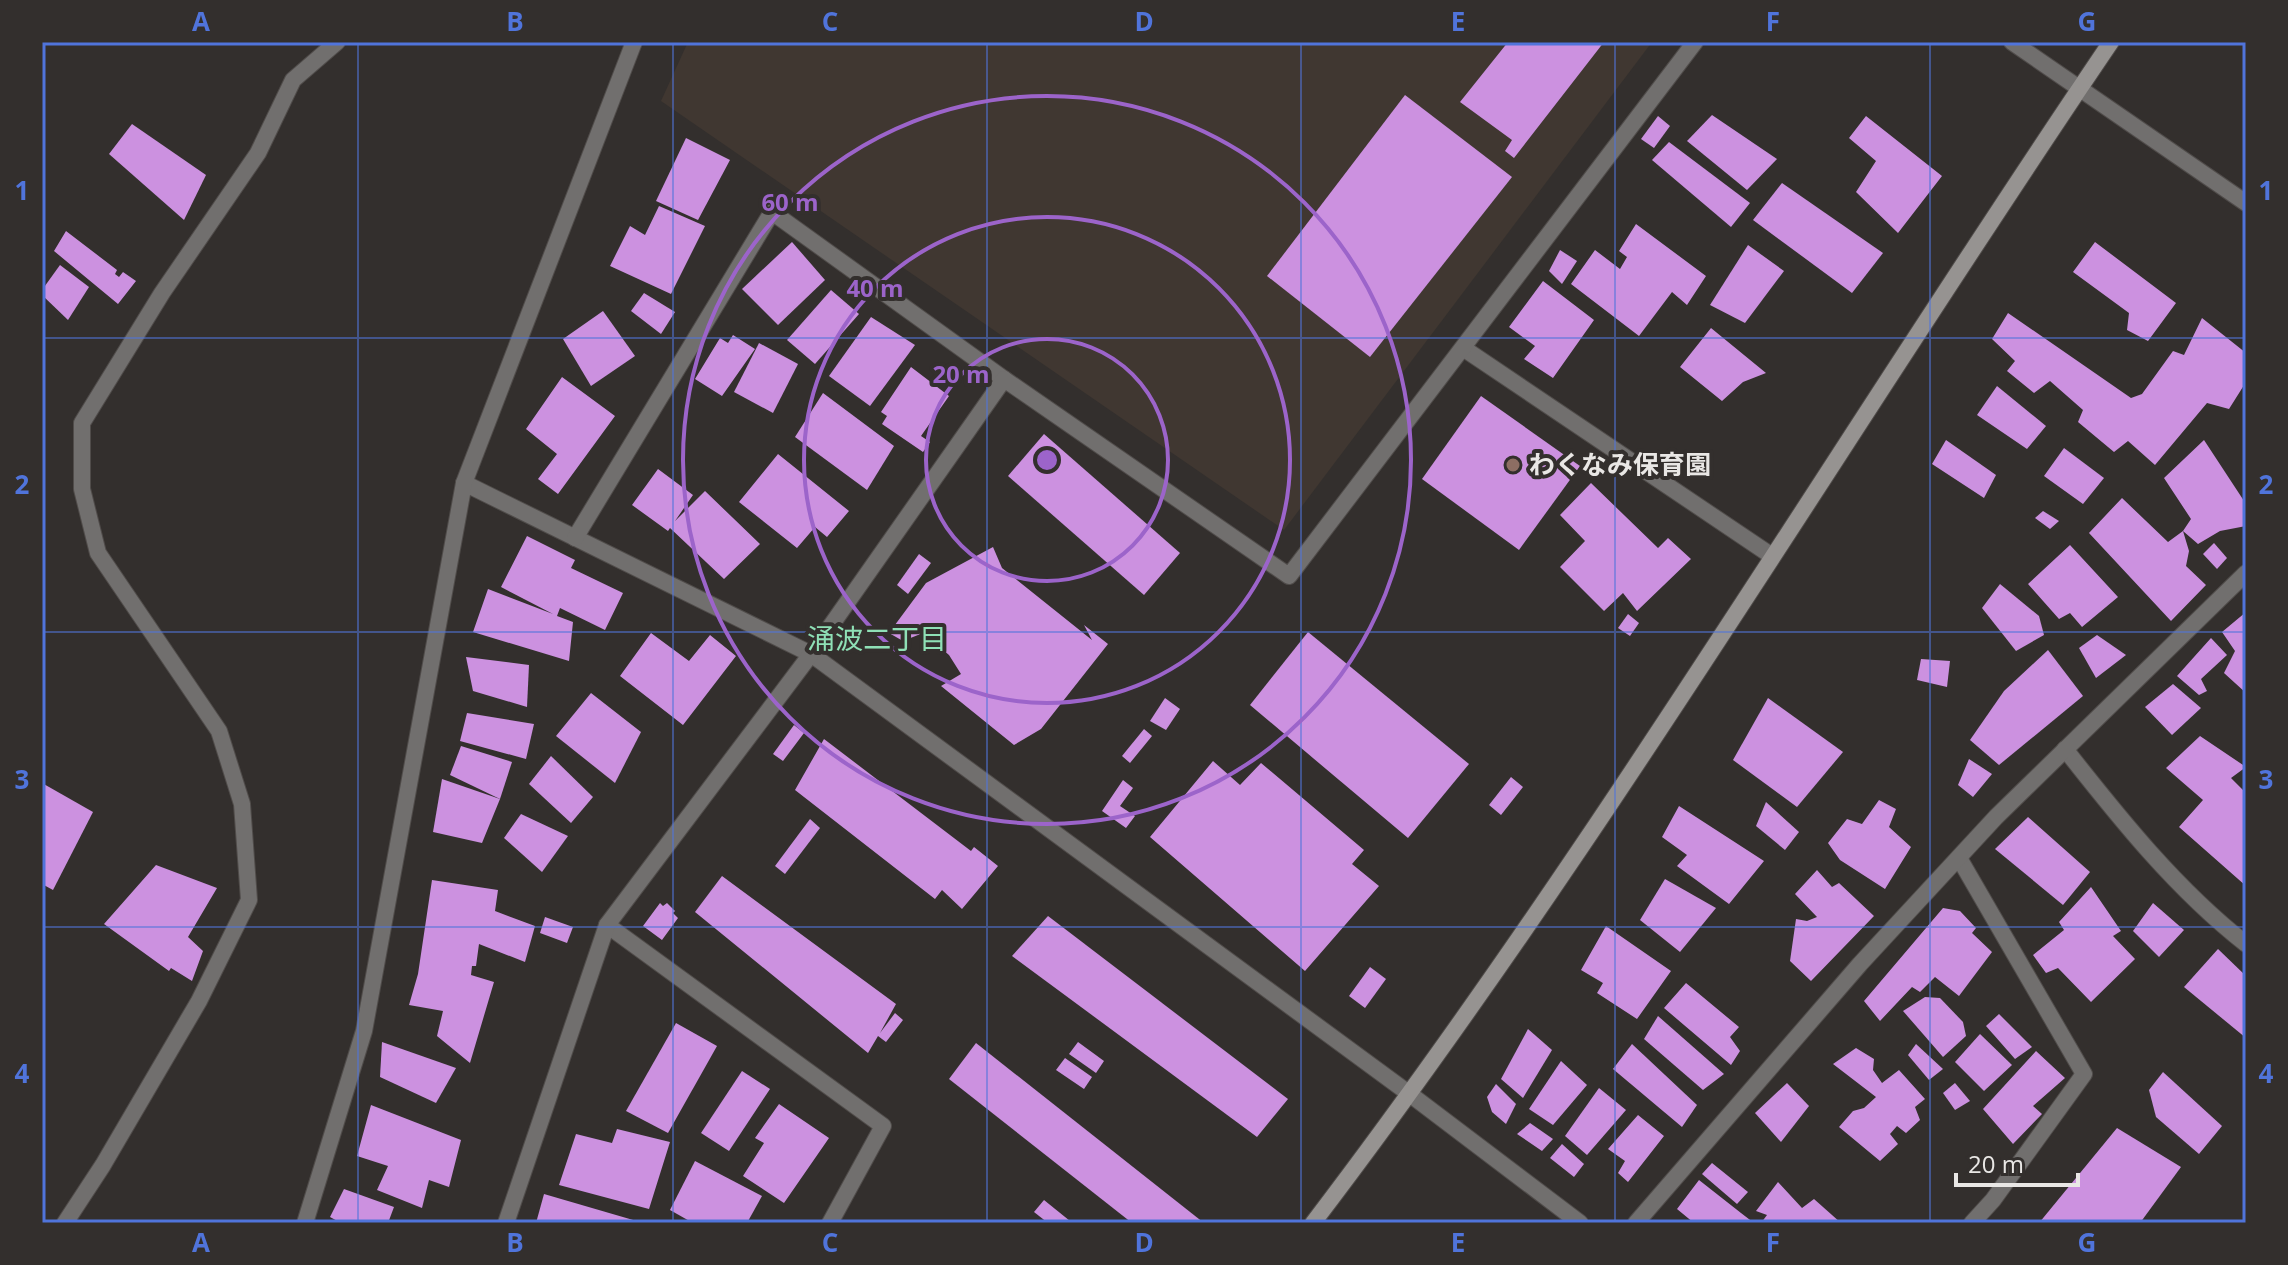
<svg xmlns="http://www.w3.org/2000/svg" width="2288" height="1265" font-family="'Open Sans','Noto Sans JP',sans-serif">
<rect width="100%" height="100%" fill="#332f2d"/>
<path fill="#403731" d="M688,42H1652L1284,530L661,101Z"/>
<g fill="#cc91e0">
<path d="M1508,42H1604L1514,158L1505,151L1512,140L1460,102Z"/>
<path d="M1405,95L1512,177L1370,357L1267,276Z"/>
<path d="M1712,115L1777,159L1747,190L1687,141Z"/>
<path d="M1658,116L1670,126L1654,148L1641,139Z"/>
<path d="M1866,116L1942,176L1898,233L1856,192L1876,161L1849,138Z"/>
<path d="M132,124L206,175L184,220L109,154Z"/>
<path d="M686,138L730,160L698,220L656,201Z"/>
<path d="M1669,142L1750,203L1731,227L1652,160Z"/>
<path d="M1782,183L1883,253L1852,293L1753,220Z"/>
<path d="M659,206L705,226L671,294L610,266L630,226L645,235Z"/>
<path d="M1636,224L1706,276L1687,305L1672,292L1639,336L1571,284L1595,250L1620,269L1627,257L1619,251Z"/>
<path d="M66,231L117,270L115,274L119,277L123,272L136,281L118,304L54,251Z"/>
<path d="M792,242L825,280L778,325L742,289Z"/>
<path d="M2095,242L2176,303L2148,341L2127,330L2129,313L2073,272Z"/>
<path d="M1748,245L1784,271L1745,323L1710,305Z"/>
<path d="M1560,250L1577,261L1562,284L1549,271Z"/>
<path d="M60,265L89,287L68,320L42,295V290Z"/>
<path d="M1543,281L1594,320L1553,378L1524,359L1535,346L1509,327Z"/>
<path d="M831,290L859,314L815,364L787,340Z"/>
<path d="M644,293L675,312L661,334L631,311Z"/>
<path d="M603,311L635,356L591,386L563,339Z"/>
<path d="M2008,313L2131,398L2142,394L2173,351L2184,355L2202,318L2246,353V382L2229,409L2207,403L2155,465L2128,441L2114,452L2078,422L2083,410L2050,381L2034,393L2007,371L2015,361L1992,339Z"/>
<path d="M871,317L915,345L870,406L829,376Z"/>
<path d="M1711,328L1766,373L1743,382L1722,401L1680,367Z"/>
<path d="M733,335L755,349L722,396L695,379L720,338L728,343Z"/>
<path d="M759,343L798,364L773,413L734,392Z"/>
<path d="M911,367L949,396L921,436L930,442L923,452L882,424L887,416L881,412Z"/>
<path d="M562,377L615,416L558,494L538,479L557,454L526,429Z"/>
<path d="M1997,386L2046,426L2027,449L1977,415Z"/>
<path d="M823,393L894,446L867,490L795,437Z"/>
<path d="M1481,396L1580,466L1519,550L1422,479Z"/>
<path d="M1044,434L1180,553L1144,595L1008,476Z"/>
<path d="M1946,440L1996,475L1984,498L1932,464Z"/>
<path d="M2204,440L2246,504V526L2220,531L2198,544L2183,531L2189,551L2186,566L2206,585L2171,621L2089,533L2122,498L2168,542L2183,531L2191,519L2164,478Z"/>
<path d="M2064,448L2104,478L2083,504L2044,476Z"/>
<path d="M778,454L849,511L827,537L815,527L797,548L739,502Z"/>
<path d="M658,469L693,495L675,521L705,491L760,544L724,579L670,528L668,531L632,505Z"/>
<path d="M1591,483L1658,548L1668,538L1691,559L1637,611L1623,593L1604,611L1560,567L1585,541L1560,515Z"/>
<path d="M2043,511L2059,521L2050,529L2035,518Z"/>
<path d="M527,536L575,560L571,568L623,593L605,630L560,608L557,616L573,622L569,661L473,632L488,589L553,614L501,587Z"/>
<path d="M2214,543L2227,558L2217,569L2203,554Z"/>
<path d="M2070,545L2118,597L2082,627L2070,613L2059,619L2028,584Z"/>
<path d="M993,547L1002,568L1092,640L1084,625L1108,644L1041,729L1014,745L941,686L961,674L949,655L923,633L903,641L889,633L926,583Z"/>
<path d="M919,554L931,563L908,594L897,585Z"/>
<path d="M2000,584L2039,616L2044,635L2016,651L1982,608Z"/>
<path d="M2246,612V693L2224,673L2235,651L2222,632Z"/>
<path d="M1628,614L1639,623L1630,636L1618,628Z"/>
<path d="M1308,632L1469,764L1408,838L1250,705Z"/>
<path d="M651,633L689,661L710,635L736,656L683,725L620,676Z"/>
<path d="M2097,635L2126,655L2096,678L2079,648Z"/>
<path d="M2211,638L2227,655L2201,679L2207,691L2199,695L2177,676Z"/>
<path d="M2048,650L2083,696L1999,765L1970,740L2004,691Z"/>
<path d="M466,657L529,665L527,707L473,691Z"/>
<path d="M1921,659L1950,661L1947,687L1917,680Z"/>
<path d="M2173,684L2201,708L2172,735L2145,707Z"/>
<path d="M591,693L641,732L615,783L556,736Z"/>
<path d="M1165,698L1180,709L1166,730L1150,721Z"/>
<path d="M1768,698L1843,752L1797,807L1733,760Z"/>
<path d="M467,713L534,724L526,759L460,741Z"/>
<path d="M794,725L804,733L783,761L773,754Z"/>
<path d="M1144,729L1152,736L1130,763L1122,756Z"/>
<path d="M2200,736L2246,767L2231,778L2246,793V886L2179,827L2203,800L2166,768Z"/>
<path d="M824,739L971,851L974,847L998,866L962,909L942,890L935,899L795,790Z"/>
<path d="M461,746L512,762L500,799L450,775Z"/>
<path d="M551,756L593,797L571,823L529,784Z"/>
<path d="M1969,759L1992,774L1973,797L1958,785Z"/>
<path d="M1213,761L1240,785L1261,763L1364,850L1352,864L1379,886L1305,971L1150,837Z"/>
<path d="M1511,777L1523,787L1501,815L1489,805Z"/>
<path d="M442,779L500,799L482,843L433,832Z"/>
<path d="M1123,780L1133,788L1120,806L1135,816L1126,828L1102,811Z"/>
<path d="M42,783L93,812L53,890L42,884Z"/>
<path d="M1879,800L1896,809L1889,827L1911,847L1885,889L1840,860L1828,843L1847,819L1862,824Z"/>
<path d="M1766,802L1799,832L1785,850L1756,826Z"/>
<path d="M1679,806L1764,861L1729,904L1677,866L1687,855L1662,837Z"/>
<path d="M521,814L568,836L542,872L504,838Z"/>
<path d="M2028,817L2090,872L2063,905L1995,849Z"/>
<path d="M810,819L820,828L785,874L775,866Z"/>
<path d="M156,865L217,888L188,937L203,951L192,981L171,968L169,971L104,924Z"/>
<path d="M1817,870L1832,887L1839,883L1874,916L1811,981L1790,961L1796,919L1807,921L1817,917L1795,894Z"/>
<path d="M722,876L896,1004L880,1033L895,1013L903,1020L886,1042L878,1036L868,1053L695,912Z"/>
<path d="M1665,879L1716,908L1680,952L1640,920Z"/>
<path d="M432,880L498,890L495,911L535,926L525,962L479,944L476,966H472L471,975L494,982L470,1063L437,1036L443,1011L409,1005L418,974Z"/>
<path d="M2091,887L2121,931L2113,936L2135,959L2091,1002L2058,968L2046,973L2033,955L2064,930L2059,922Z"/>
<path d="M660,903L663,906L667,903L675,911L673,913L678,918L662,940L643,926Z"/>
<path d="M2153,903L2184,930L2159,957L2133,931Z"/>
<path d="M1943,908L1960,911L1976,928L1972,933L1992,952L1959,996L1935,977L1920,992L1912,987L1880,1021L1864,1001Z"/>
<path d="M1048,916L1288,1099L1257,1137L1012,956Z"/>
<path d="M545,917L573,927L567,943L540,933Z"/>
<path d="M1606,926L1671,971L1637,1019L1597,993L1603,983L1581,970Z"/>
<path d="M2218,949L2246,976V1038L2184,987Z"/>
<path d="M1370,967L1386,979L1365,1008L1349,996Z"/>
<path d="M1686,983L1739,1027L1730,1037L1740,1051L1731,1065L1664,1008Z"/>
<path d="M1925,997L1940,998L1963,1022L1966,1036L1943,1057L1903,1011Z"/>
<path d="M1999,1014L2032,1047L2015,1059L1986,1026Z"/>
<path d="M1658,1016L1724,1074L1703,1090L1644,1039Z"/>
<path d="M676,1023L717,1046L668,1133L626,1111Z"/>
<path d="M1528,1029L1552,1050L1523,1098L1501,1079Z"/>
<path d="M1980,1034L2012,1065L1984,1091L1955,1062Z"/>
<path d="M382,1042L456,1068L436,1103L380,1077Z"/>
<path d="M1078,1042L1104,1061L1096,1073L1069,1054Z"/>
<path d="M976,1043L1204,1223H1132L949,1079Z"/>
<path d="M1632,1044L1697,1105L1682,1127L1613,1069Z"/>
<path d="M1916,1044L1943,1069L1929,1080L1908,1055Z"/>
<path d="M1856,1048L1874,1059L1873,1070L1882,1083L1899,1070L1925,1099L1915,1107L1920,1120L1906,1133L1897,1126L1890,1134L1898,1144L1880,1161L1839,1127L1853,1111L1864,1108L1876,1097L1833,1064Z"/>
<path d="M2036,1051L2065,1078L2033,1106L2042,1114L2013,1144L1983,1109Z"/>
<path d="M1065,1058L1092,1077L1084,1089L1056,1070Z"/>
<path d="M1561,1061L1587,1085L1553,1125L1529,1109Z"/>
<path d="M742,1071L770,1089L729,1151L701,1133Z"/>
<path d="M2163,1072L2222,1126L2199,1154L2156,1117L2149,1090Z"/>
<path d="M1787,1083L1809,1106L1781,1142L1755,1113Z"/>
<path d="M1955,1083L1970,1101L1955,1110L1943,1093Z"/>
<path d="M1496,1084L1516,1104L1506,1124L1492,1112L1487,1097Z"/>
<path d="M1599,1088L1626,1110L1587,1155L1565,1136Z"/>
<path d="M779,1104L829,1138L784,1203L743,1176L764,1143L755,1138Z"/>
<path d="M371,1105L461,1140L449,1187L429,1180L422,1208L377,1190L388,1166L357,1156Z"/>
<path d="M1638,1115L1664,1136L1628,1182L1618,1173L1625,1161L1608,1149Z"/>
<path d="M1530,1123L1553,1139L1542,1151L1517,1134Z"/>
<path d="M2117,1128L2181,1167L2140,1223H2039Z"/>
<path d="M617,1129L670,1142L649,1209L559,1185L576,1134L612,1143Z"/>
<path d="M1562,1144L1584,1164L1574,1177L1550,1158Z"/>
<path d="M695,1161L762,1196L747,1223H693L670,1210Z"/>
<path d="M1712,1163L1748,1192L1737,1204L1702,1174Z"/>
<path d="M1699,1180L1741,1213L1754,1223H1694L1677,1209Z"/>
<path d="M1778,1182L1802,1208L1814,1199L1841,1223H1761L1767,1215L1756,1211Z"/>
<path d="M344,1189L394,1207L388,1223H341L330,1217Z"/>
<path d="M544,1194L640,1222V1223H536Z"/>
<path d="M1044,1200L1070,1221L1069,1223H1048L1034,1212Z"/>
</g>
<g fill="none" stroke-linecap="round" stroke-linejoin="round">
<defs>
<path id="lane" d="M2065,749C2120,819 2176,889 2246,944"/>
<g id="street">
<path d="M2012,42L2246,203"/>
<path d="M1463,348L1772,556"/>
<path d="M464,483L811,654L1411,1095L1580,1223"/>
<path d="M575,538L772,212L1004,379"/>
<path d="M1959,858L2084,1074L1993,1200L1972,1223"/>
<path d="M607,925L883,1126L830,1223"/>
<path d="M65,1223L103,1165L199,1001L249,900L242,804L219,731L98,553L82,489V423L162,293L258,153L293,80L337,42"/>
<path d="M305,1223L364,1031L464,483L634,42"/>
<path d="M506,1223L607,925L811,654L1004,379L1289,576L1695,42"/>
<path d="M1636,1223L1860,964L1996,817L2246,573"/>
</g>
<path id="secondary" d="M1313,1223C1601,845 1844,435 2111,42"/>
</defs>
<use href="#lane" stroke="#504c4a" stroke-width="18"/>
<use href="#street" stroke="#504c4a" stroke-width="18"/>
<use href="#secondary" stroke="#504c4a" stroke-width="18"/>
<use href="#lane" stroke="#716f6e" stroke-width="16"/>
<use href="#street" stroke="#716f6e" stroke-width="16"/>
<use href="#secondary" stroke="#969391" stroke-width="16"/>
</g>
<path fill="none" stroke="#5074db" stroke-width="2" stroke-opacity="0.55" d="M358,42V1223M673,42V1223M987,42V1223M1301,42V1223M1615,42V1223M1930,42V1223M42,338H2246M42,632H2246M42,927H2246"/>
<g fill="none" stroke="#9c64ca" stroke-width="4">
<circle cx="1047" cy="460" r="121"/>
<circle cx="1047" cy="460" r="243"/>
<circle cx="1047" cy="460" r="364"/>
</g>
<circle fill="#8d6e63" stroke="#332f2d" stroke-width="3" cx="1513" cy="465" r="8"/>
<g text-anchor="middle" stroke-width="8" stroke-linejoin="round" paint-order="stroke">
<g font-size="26" font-weight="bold" fill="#e9e7e5" stroke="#332f2d" text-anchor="start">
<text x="1529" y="474">わくなみ保育園</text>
</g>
<g font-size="28" fill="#8fe0b6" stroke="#332f2d">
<text x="877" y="649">涌波二丁目</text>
</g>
</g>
<circle cx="1047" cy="460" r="12" fill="#9c64ca" stroke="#332f2d" stroke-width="4"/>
<g font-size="24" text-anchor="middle" font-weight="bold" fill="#9c64ca" stroke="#332f2d" stroke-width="8" stroke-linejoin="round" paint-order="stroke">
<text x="790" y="211">60 m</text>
<text x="875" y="297">40 m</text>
<text x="961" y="383">20 m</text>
</g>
<rect width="2288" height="1265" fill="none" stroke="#332f2d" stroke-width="88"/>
<path d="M1956 1173v12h122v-12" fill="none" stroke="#e9e7e5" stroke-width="4"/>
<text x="1968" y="1173" font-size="24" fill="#e9e7e5" stroke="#332f2d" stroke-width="6" paint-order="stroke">20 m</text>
<rect x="44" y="44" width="2200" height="1177" fill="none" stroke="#5074db" stroke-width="3"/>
<g font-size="26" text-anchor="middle" font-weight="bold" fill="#5074db">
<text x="201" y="31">A</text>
<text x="515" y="31">B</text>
<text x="830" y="31">C</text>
<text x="1144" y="31">D</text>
<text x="1458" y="31">E</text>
<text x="1773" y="31">F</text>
<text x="2087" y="31">G</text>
<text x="22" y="200">1</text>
<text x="2266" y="200">1</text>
<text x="22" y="494">2</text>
<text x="2266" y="494">2</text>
<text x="22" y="789">3</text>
<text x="2266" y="789">3</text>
<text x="22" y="1083">4</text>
<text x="2266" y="1083">4</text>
<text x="201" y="1252">A</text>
<text x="515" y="1252">B</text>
<text x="830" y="1252">C</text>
<text x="1144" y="1252">D</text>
<text x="1458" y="1252">E</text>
<text x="1773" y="1252">F</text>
<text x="2087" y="1252">G</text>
</g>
</svg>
